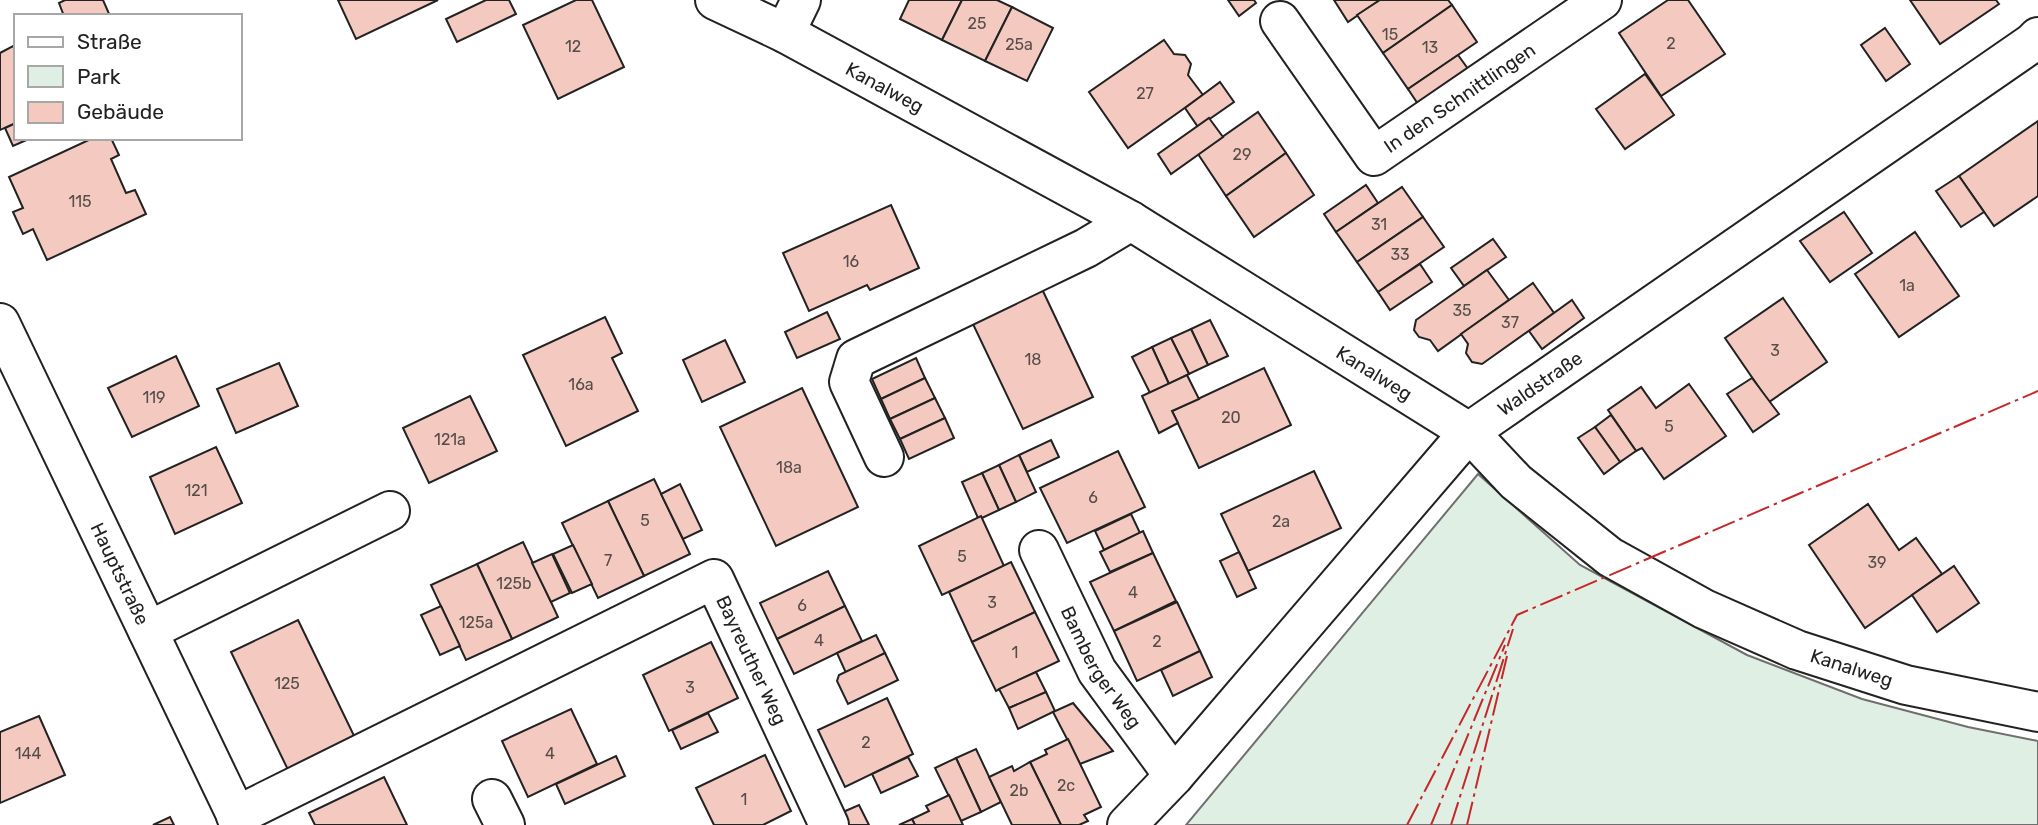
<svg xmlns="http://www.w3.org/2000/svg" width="2038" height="825" font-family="Rubik,sans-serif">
<rect width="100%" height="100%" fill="#fff"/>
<path fill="#e0efe3" stroke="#6f6f6f" stroke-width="2" d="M1478,474L1580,565L1747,655L1862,699L1968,727L2038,741V825H1186Z"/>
<g fill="#f3c9c0" stroke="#222" stroke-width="2">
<path d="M65,0H103L110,16H64L59,3Z"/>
<path d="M338,0H438L356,39Z"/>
<path d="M486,0H509L516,14L457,42L446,19Z"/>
<path d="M576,0H592L624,67L558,99L523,25Z"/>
<path d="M909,0H962L942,40L900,19Z"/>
<path d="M962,0H997L1012,7L985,61L942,40Z"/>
<path d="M1228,0H1254L1256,3L1239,16Z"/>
<path d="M1334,0H1380L1348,22Z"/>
<path d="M1380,0H1448L1452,5L1383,53L1357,15Z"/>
<path d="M1668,0H1688L1725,54L1661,96L1619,33Z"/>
<path d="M1910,0H1996L1999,4L1940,44Z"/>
<path d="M1452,5L1477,42L1408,89L1383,53Z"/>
<path d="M1012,7L1053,28L1027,81L985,61Z"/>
<path d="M1885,28L1910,64L1886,81L1861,45Z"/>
<path d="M1164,40L1174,54L1185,55L1191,64L1188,75L1203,95L1128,148L1089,92Z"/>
<path d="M13,46L16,52V123L0,130V53Z"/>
<path d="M1458,55L1471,73L1420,107L1408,89Z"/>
<path d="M1645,74L1674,115L1625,149L1596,109Z"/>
<path d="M1220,82L1234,102L1198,127L1185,108Z"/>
<path d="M1258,112L1286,153L1226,196L1198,154Z"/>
<path d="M1209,118L1223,137L1171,174L1158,154Z"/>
<path d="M2038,121V196L1994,226L1959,176Z"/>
<path d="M16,123V138H31L13,146L5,128Z"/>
<path d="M93,138H111L119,155L111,159L126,193L135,190L146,214L47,260L33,229L23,234L13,212L23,208L9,177Z"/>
<path d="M1286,153L1314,195L1254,237L1226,196Z"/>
<path d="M1959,176L1984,212L1961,227L1936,191Z"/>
<path d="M1366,185L1378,203L1336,232L1324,214Z"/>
<path d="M1402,187L1423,217L1357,262L1336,232Z"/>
<path d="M891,205L919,268L870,290L867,285L809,311L783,253Z"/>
<path d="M1844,212L1872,253L1830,282L1800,241Z"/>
<path d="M1423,217L1444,247L1378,292L1357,262Z"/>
<path d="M1915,232L1959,296L1899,337L1855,274Z"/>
<path d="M1493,239L1506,257L1464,286L1451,268Z"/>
<path d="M1420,264L1432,282L1390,310L1378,292Z"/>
<path d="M1487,270L1509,300L1438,351L1430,340L1419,337L1414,330L1416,320Z"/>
<path d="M1533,283L1554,313L1482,364L1472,362L1466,353L1468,344L1461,334Z"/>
<path d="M1042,289L1093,397L1023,429L972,322Z"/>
<path d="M1783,298L1827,362L1769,402L1725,338Z"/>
<path d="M1572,300L1584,318L1542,349L1529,331Z"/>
<path d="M827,312L840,339L797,358L785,332Z"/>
<path d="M605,317L622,353L612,358L638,411L566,446L523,355Z"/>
<path d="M1210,320L1228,356L1208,365L1191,329Z"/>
<path d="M1191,329L1208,365L1189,374L1171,338Z"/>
<path d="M1171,338L1189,374L1169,384L1152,347Z"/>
<path d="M725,340L745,382L702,402L683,360Z"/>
<path d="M1152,347L1169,384L1150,393L1132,357Z"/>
<path d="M176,356L199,406L132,437L108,388Z"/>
<path d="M916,358L925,378L881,399L872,379Z"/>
<path d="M279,363L298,406L236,433L217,389Z"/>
<path d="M1264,368L1291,425L1199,468L1172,411Z"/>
<path d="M1187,375L1199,399L1172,411L1178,423L1159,433L1142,396Z"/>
<path d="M925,378L935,398L890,419L881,399Z"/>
<path d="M1752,378L1779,414L1753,432L1727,394Z"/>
<path d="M1689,384L1726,436L1664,479L1642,448L1636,451L1608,410L1641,387L1656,408Z"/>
<path d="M802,388L858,507L776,546L720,427Z"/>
<path d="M470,396L497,451L429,483L403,428Z"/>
<path d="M935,398L945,418L900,439L890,419Z"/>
<path d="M1611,415L1636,451L1620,462L1595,427Z"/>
<path d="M945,418L954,438L909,459L900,439Z"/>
<path d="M1595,427L1620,462L1604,474L1578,438Z"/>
<path d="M1051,440L1059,457L1027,472L1019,455Z"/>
<path d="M216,447L242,503L175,534L150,477Z"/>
<path d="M1118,451L1145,507L1067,543L1040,488Z"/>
<path d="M1019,455L1036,492L1016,502L999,465Z"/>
<path d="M999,465L1016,502L999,510L982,473Z"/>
<path d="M1314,471L1341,528L1248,571L1221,514Z"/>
<path d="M982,473L999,510L982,518H978L962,482Z"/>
<path d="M654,479L690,554L644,576L608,501Z"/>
<path d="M680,484L702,530L683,539L661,494Z"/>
<path d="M608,501L644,576L598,598L562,523Z"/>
<path d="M1868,504L1899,550L1916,538L1942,574L1865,628L1809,545Z"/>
<path d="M1131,514L1140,533L1104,550L1095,531Z"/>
<path d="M981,516L1004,566L942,595L919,546Z"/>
<path d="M1143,531L1153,553L1110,572L1100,552Z"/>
<path d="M523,542L558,617L512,639L477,564Z"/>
<path d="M573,545L592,584L572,593L553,554Z"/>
<path d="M1239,552L1256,588L1237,597L1220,561Z"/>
<path d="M1153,553L1176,601L1114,631L1090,582Z"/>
<path d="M552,554L570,593L551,602L532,563Z"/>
<path d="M1011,562L1035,612L972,642L949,592Z"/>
<path d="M477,564L512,639L466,660L431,585Z"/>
<path d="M1954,566L1979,603L1937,632L1912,595Z"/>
<path d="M828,571L845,606L777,639L760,603Z"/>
<path d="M1177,602L1200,651L1137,681L1114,631Z"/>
<path d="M441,606L460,646L440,655L421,615Z"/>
<path d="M845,606L862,641L794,674L777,639Z"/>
<path d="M1035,612L1059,661L996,691L972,642Z"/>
<path d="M298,620L358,744L291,776L231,652Z"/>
<path d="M876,635L885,653L846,673L837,653Z"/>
<path d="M711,642L738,698L669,731L643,675Z"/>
<path d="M1200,651L1212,677L1173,696L1161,670Z"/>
<path d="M885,653L898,680L848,704L837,681L839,675Z"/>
<path d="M1036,672L1046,692L1009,708L999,689Z"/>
<path d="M1046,692L1055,711L1018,729L1009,708Z"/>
<path d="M887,698L913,754L845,787L818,730Z"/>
<path d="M1073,703L1113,751L1080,764L1053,712Z"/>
<path d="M571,709L597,764L528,797L502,741Z"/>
<path d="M708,713L718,732L681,749L672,730Z"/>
<path d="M39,716L65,775L0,803V732Z"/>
<path d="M1068,739L1101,807L1084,815L1088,821L1079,825H1061L1030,762L1047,754L1045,750Z"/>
<path d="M976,749L1001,802L981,812L956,758Z"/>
<path d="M765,755L791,811L763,825H714L696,788Z"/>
<path d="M616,756L625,776L565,804L556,784Z"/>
<path d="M908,757L918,776L881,793L872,774Z"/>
<path d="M956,758L981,812L961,821L935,768Z"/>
<path d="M1030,762L1061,825H1012L989,777L1012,766L1014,771Z"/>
<path d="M384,777L407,825H315L309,813Z"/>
<path d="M949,795L963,825H915L912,819L929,811L926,806Z"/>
<path d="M859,805L869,825H843V812Z"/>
<path d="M170,817L174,825H153Z"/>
<path d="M912,819L915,825H899Z"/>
</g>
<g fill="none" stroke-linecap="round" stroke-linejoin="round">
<defs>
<g id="minor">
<path id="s1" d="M715,0L785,33L1131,221L1469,432L1516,482L1610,557L1704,609L1797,650L1906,685L2038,712"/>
<path id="s2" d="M1280,21L1374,156L1602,0"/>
<path d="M785,33L801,0"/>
<path id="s3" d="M0,323L241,825"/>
<path d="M884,457L849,382L856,359L1086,248L1131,221"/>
<path id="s4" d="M1039,550L1097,671L1174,776"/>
<path d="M148,631L390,511"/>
<path d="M492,799L505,825"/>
<path id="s5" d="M236,816L714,579L829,825"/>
<path id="s6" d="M1127,825L1174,776L1469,432L2032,43L2038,37"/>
</g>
</defs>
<use href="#minor" stroke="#222" stroke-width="42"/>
<use href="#minor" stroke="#fff" stroke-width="38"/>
<g stroke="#c62828" stroke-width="2" stroke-dasharray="24 5 3.5 5" stroke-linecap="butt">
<path d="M1407,825L1517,615L2038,391"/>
<path d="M1431,825L1505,645"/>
<path d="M1451,825L1513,629"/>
<path d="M1467,825L1507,656"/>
</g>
</g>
<g text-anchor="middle" stroke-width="5" stroke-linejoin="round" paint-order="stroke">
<g font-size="16" fill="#564c4a">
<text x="977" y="29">25</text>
<text x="1390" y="40">15</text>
<text x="1671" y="49">2</text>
<text x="1019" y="50">25a</text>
<text x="573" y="52">12</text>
<text x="1430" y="53">13</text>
<text x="1145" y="99">27</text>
<text x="1242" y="160">29</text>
<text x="80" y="207">115</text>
<text x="1379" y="230">31</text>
<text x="1400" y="260">33</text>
<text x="851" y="267">16</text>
<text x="1907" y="291">1a</text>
<text x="1462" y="316">35</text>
<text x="1510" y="328">37</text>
<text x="1775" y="356">3</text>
<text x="1033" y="365">18</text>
<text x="581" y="390">16a</text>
<text x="154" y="403">119</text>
<text x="1231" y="423">20</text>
<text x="1669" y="432">5</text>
<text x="450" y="445">121a</text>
<text x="789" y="473">18a</text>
<text x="196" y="496">121</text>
<text x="1093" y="503">6</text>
<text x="645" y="526">5</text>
<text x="1281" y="527">2a</text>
<text x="962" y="562">5</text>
<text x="608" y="566">7</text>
<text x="1877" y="568">39</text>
<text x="514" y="589">125b</text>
<text x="1133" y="598">4</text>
<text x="992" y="608">3</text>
<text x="802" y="611">6</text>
<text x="476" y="628">125a</text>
<text x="819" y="646">4</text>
<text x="1157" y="647">2</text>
<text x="1015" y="658">1</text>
<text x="287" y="689">125</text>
<text x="690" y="693">3</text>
<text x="866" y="748">2</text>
<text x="28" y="759">144</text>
<text x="550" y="759">4</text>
<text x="1066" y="791">2c</text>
<text x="1019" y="796">2b</text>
<text x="744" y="805">1</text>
</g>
<g font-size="19" fill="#222" stroke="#fff">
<text dy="7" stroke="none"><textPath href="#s1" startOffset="191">Kanalweg</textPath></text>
<text dy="7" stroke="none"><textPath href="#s2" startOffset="268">In den Schnittlingen</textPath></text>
<text dy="7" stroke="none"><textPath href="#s1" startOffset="758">Kanalweg</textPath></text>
<text dy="7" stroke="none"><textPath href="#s6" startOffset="607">Waldstraße</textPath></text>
<text dy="7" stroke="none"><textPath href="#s3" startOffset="278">Hauptstraße</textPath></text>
<text dy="7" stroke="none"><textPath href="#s5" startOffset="623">Bayreuther Weg</textPath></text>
<text dy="7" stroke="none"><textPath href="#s4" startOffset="133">Bamberger Weg</textPath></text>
<text dy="7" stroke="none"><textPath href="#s1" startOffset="1325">Kanalweg</textPath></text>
</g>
</g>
<rect x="14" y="14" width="228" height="126" fill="#ffffff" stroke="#a7a7a7" stroke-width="2"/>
<rect x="28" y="37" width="35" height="10" fill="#ffffff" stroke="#a7a7a7" stroke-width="2"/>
<text x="77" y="49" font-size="21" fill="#222222">Straße</text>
<rect x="28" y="66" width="35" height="21" fill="#e0efe3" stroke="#a7a7a7" stroke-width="2"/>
<text x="77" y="84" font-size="21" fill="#222222">Park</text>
<rect x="28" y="102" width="35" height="21" fill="#f3c9c0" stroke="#a7a7a7" stroke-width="2"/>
<text x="77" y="119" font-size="21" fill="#222222">Gebäude</text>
</svg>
